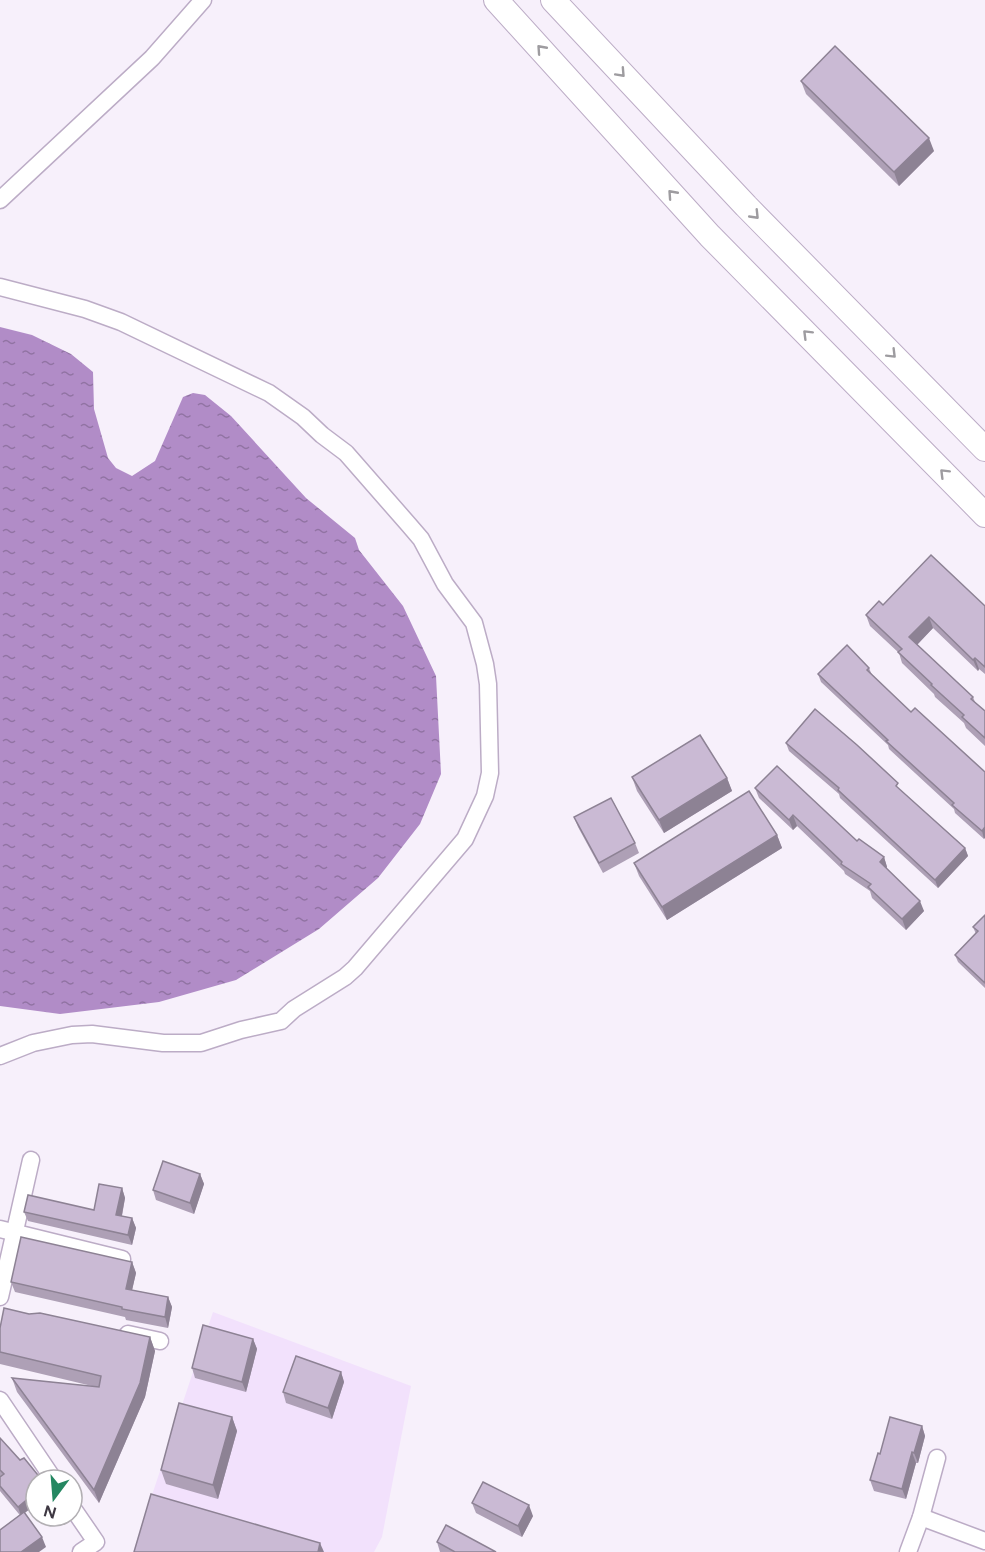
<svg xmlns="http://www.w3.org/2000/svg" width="985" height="1552" font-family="Figtree,sans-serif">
<defs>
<pattern id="water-ripples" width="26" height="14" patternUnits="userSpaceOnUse" patternTransform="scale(1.5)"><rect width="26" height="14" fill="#b18cc7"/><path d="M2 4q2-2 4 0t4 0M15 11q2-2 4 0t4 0" fill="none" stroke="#9173a3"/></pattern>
</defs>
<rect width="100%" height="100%" fill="#f7f0fb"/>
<path fill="#f2e1fc" d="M213,1312L411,1386L382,1537L374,1552H133Z"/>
<path fill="url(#water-ripples)" d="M0,327L32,335L71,354L93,372L94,409L108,458L116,468L132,476L155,461L183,397L193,393L205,395L231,416L306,498L355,538L359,550L403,606L436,676L441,774L420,824L378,878L319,929L236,980L159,1002L60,1014L0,1006Z"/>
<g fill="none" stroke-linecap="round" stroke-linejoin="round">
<defs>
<g id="minor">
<path d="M0,200L152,58L203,0"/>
<path d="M0,287L85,309L121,322L269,393L303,417L322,435L346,453L409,525L421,539L445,584L474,623L485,664L488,684L490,773L485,796L465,839L355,968L345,977L294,1009L281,1021L241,1030L201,1043H163L92,1034L72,1035L33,1043L0,1056"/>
<path d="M0,1229L122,1259"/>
<path d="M0,1297L31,1160"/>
<path d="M128,1334L160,1341"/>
<path d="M0,1400L54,1480"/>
<path d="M72,1507L96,1542L81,1552"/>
<path d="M921,1517L985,1541"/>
<path d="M908,1552L921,1517L937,1458"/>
</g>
<g id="highway">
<path d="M496,0L710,236L985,515"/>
<path d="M553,0L746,206L985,449"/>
</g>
</defs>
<use href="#minor" stroke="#bcacc6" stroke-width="19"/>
<use href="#highway" stroke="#bcacc6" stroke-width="26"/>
<use href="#minor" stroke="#fff" stroke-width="16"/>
<use href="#highway" stroke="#fff" stroke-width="24"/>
</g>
<g fill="#aea0b6">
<path d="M801,81L934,151L899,186L806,94Z"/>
<path d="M883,605L985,606V674L979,669L978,671L933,628L917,645L973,697L975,702L985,711V746L966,728L964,723L935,697L934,694L902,663L899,653L870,626L866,615Z"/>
<path d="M869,668L872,675L911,712L985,772L984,839L955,813L954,809L889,749L888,745L821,682L818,674Z"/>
<path d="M786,743L900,790L965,848L968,856L938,888L840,798L839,794L789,751Z"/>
<path d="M632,777L727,778L732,791L664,833L637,791Z"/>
<path d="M755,788L857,841L884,857L887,867L886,868L924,911L906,930L872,898L870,891L845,874L844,871L797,826L793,830L759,798Z"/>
<path d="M574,817L635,843L639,853L603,873L578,827Z"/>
<path d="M777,835L782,848L667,920L639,876L634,863Z"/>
<path d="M985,915V988L958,962L955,955L976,934L973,927Z"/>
<path d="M200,1174L204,1184L194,1214L156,1200L153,1190Z"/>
<path d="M122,1188L125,1198L122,1216L132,1218L136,1228L132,1245L28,1221L24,1212L94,1210Z"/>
<path d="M132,1262L136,1273L132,1290L168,1297L172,1307L168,1328L126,1320L125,1317L15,1292L11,1282Z"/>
<path d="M29,1314L150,1337L155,1351L145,1397L99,1503L17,1392L12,1378L92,1386L0,1364V1328Z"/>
<path d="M253,1339L257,1349L246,1392L195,1378L192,1368Z"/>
<path d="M341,1372L344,1382L332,1419L286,1403L283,1392Z"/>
<path d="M232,1417L237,1431L218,1499L166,1484L161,1470Z"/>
<path d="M922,1426L925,1436L918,1463H916L906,1499L874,1491L870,1480L880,1454Z"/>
<path d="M0,1438L36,1480V1504L24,1513L46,1547L0,1491V1477H1L0,1476Z"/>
<path d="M472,1503L533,1516L522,1537L476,1513Z"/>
<path d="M437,1542L496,1552H440Z"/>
</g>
<g fill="#8d8294">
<path d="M929,138L934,151L899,186L894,172Z"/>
<path d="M929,617L933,628L913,649L909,637Z"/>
<path d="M975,658L979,669L978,671L973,660Z"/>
<path d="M727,778L732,791L664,833L659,820Z"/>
<path d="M793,815L797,826L793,830L789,820Z"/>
<path d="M985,827V838L984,839L982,831Z"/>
<path d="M777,835L782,848L667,920L662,907Z"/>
<path d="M965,848L968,856L938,888L935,880Z"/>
<path d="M884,857L887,867L884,872L880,862Z"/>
<path d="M920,901L924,911L906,930L902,919Z"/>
<path d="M200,1174L204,1184L194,1214L190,1203Z"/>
<path d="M122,1188L125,1198L120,1225L116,1215Z"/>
<path d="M132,1218L136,1228L132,1245L128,1235Z"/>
<path d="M132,1262L136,1273L130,1299L126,1289Z"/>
<path d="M168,1297L172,1307L168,1328L165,1317Z"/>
<path d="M150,1337L155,1351L145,1397L99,1503L94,1490Z"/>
<path d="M253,1339L257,1349L246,1392L242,1382Z"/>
<path d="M341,1372L344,1382L332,1419L328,1408Z"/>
<path d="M232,1417L237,1431L218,1499L213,1485Z"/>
<path d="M922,1426L925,1436L918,1463L914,1453Z"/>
<path d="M912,1452L916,1463L906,1499L902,1489Z"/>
<path d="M36,1492V1504L21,1516L18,1507Z"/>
<path d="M529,1505L533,1516L522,1537L518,1526Z"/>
<path d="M42,1537L46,1547L39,1552H21Z"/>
<path d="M320,1543L324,1552H318Z"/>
</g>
<g fill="#cabad4" stroke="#8d8294" stroke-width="1.5">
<path d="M835,46L929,138L894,172L801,81Z"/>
<path d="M931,555L985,606V667L975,658L973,660L929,617L909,637L973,697L971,699L985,711V738L962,717L964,715L931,685L932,684L898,652L902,649L866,615L879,601L883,605Z"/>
<path d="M847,645L869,668L867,670L911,712L915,708L985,772V827L982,831L952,805L954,803L886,741L888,740L818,674Z"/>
<path d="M815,709L857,745L898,783L896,786L965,848L935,880L838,790L839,788L786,743Z"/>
<path d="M700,735L727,778L659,820L632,777Z"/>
<path d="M777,766L857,841L859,839L884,857L880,862L920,901L902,919L868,887L871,884L841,864L842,862L793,815L789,820L755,788Z"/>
<path d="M749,791L777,835L662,907L634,863Z"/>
<path d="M611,798L635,843L599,863L574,817Z"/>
<path d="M985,915V983L955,955L978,931L973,927Z"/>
<path d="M163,1161L200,1174L190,1203L153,1190Z"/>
<path d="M99,1184L122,1188L116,1215L132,1218L128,1235L24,1212L28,1195L94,1210Z"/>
<path d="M21,1237L132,1262L126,1289L168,1297L165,1317L122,1309V1307L11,1282Z"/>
<path d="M4,1308L29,1314L40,1313L150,1337L140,1383L94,1490L12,1378L99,1387L101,1376L0,1352V1328Z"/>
<path d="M203,1325L253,1339L242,1382L192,1368Z"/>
<path d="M296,1356L341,1372L328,1408L283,1392Z"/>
<path d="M179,1403L232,1417L213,1485L161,1470Z"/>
<path d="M890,1417L922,1426L914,1453L912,1452L902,1489L870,1480L878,1453L880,1454Z"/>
<path d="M0,1438L20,1460L24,1458L42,1480H36V1492L18,1507L0,1486V1477L4,1474L0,1470Z"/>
<path d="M483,1482L529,1505L518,1526L472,1503Z"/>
<path d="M151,1494L320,1543L318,1552H134Z"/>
<path d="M24,1512L42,1537L21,1552H0V1530Z"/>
<path d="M446,1525L496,1552H455L437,1542Z"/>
</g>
<defs><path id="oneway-chevron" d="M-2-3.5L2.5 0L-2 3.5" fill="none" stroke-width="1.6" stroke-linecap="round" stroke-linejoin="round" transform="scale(1.5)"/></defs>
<g stroke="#9e9ca0">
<use href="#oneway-chevron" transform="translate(541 49) rotate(-132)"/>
<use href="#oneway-chevron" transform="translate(621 73) rotate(47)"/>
<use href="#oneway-chevron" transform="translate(672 194) rotate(-132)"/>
<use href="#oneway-chevron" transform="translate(755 215) rotate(46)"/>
<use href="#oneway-chevron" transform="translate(807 334) rotate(-135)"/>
<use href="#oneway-chevron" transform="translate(892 354) rotate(45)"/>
<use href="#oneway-chevron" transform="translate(944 473) rotate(-135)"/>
</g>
<g transform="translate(54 1498) rotate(196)"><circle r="28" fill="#ffffff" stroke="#b2afb3" stroke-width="1.5"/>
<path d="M0-4.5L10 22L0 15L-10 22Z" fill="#248761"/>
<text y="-9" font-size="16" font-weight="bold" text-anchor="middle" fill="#3e3842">N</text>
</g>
</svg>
